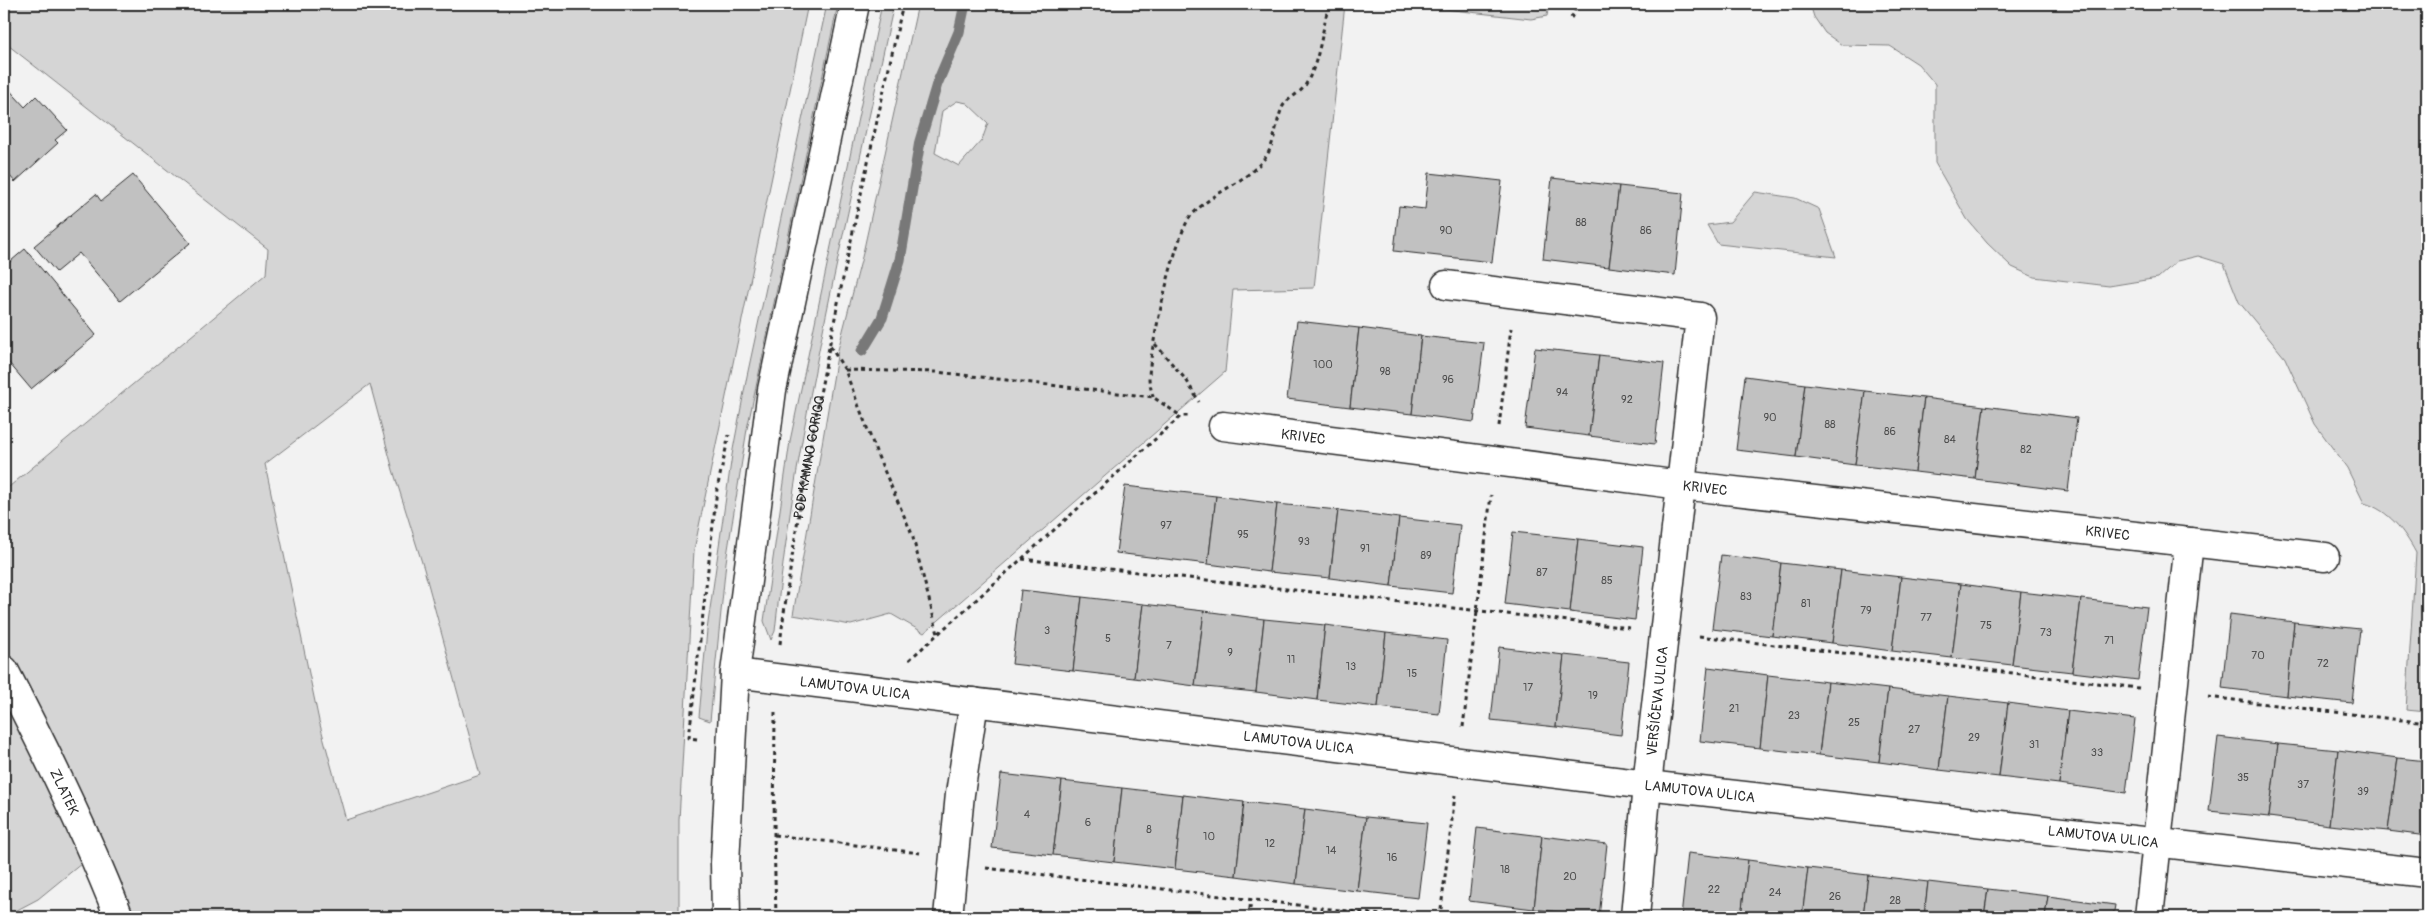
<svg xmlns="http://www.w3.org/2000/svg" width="2431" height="921" font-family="Pangolin,sans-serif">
<rect width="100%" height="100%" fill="#f2f2f2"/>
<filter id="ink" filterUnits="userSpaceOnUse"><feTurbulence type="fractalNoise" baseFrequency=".02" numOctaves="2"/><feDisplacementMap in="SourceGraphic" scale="10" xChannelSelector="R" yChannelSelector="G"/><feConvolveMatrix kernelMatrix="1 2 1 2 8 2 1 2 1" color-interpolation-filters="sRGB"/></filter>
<g filter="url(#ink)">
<g fill="#d5d5d5" stroke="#808080" fill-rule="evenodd">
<path d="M4,4H808L694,550L679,820V917H133L82,799L4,648V491L266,274L268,249L4,42ZM370,384L393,470L424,569L480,775L346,820L319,721L265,464Z"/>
<path d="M827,4H838L747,429L726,562L710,721L699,717L707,630L732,455L747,376Z"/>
<path d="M882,4H894C849,212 797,419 775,631L771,640L764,621L790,441Z"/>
<path d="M918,4H1345L1314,288L1233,290L1225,372L924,633L891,614L851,625L793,615L838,350L863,253ZM957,101L967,103L988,123L982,140L959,166L935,153L942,111Z"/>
<path d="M1401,4H1549L1547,16L1531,19Z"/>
<path d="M1810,4H2427V712L2406,710L2416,553C2404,531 2389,510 2364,503L2347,468L2315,424L2285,358L2239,302L2224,264L2198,256L2177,261L2158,278L2109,286L2034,277L2012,267L1987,243L1967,219L1935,163V84L1918,64L1890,46L1842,45L1825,33L1814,17Z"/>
<path d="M1755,192L1795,198L1819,209L1836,257L1718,244L1707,225L1730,222Z"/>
<path d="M4,689L87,859L38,899L4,917Z"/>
</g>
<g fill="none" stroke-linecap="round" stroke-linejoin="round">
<path stroke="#787878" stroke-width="11" d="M862,351L882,318L900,260L920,141L937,84L959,32L965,4"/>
</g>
<g fill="#c1c1c1" stroke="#2b2b2b">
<path d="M5,85L25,107L36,96L67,130L55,140L58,143L15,182L4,169Z"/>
<path d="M1429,173L1502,181L1492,262L1394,251L1399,206L1425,209Z"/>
<path d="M133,175L190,243L120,301L79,253L56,272L34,246L96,194L101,201Z"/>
<path d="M1552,178L1619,186L1609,267L1543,259Z"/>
<path d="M1619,186L1683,193L1675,275L1609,267Z"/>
<path d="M25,249L96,335L31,389L4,357V267Z"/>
<path d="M1297,321L1359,328L1350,407L1287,399Z"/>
<path d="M1359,328L1421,336L1412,414L1350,407Z"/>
<path d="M1421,336L1484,343L1474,422L1412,414Z"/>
<path d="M1535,348L1599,355L1589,436L1525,428Z"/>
<path d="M1599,355L1664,363L1655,444L1589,436Z"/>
<path d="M1745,376L1805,384L1796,457L1736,450Z"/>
<path d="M1805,384L1865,391L1855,465L1796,457Z"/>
<path d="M1865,391L1924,398L1915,472L1855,465Z"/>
<path d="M1924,398L1984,406L1975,479L1915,472Z"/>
<path d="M1984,406L2077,418L2068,491L1975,479Z"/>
<path d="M1125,486L1216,496L1208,564L1116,553Z"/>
<path d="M1216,496L1277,504L1269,572L1208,564Z"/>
<path d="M1277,504L1338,510L1330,578L1269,572Z"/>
<path d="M1338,510L1399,518L1391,586L1330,578Z"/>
<path d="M1399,518L1460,525L1452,593L1391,586Z"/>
<path d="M1513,532L1578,539L1570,612L1505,604Z"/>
<path d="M1578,539L1643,547L1635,620L1570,612Z"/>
<path d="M1721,555L1781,563L1772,636L1712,629Z"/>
<path d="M1781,563L1841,570L1832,643L1772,636Z"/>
<path d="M1841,570L1901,577L1892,651L1832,643Z"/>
<path d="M1901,577L1961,584L1952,658L1892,651Z"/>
<path d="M1961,584L2021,592L2012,665L1952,658Z"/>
<path d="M1021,590L1082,597L1073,671L1012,664Z"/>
<path d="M2021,592L2081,599L2072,672L2012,665Z"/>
<path d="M1082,597L1143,604L1134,678L1073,671Z"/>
<path d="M2081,599L2147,607L2138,680L2072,672Z"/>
<path d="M1143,604L1204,611L1195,686L1134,678Z"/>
<path d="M1204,611L1264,619L1256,692L1195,686Z"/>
<path d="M2230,614L2294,622L2287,696L2222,688Z"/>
<path d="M1264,619L1325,625L1317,700L1256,692Z"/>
<path d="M2294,622L2360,629L2352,703L2287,696Z"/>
<path d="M1325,625L1386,633L1378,707L1317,700Z"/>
<path d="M1386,633L1447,640L1439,714L1378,707Z"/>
<path d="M1499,647L1564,655L1556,727L1491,720Z"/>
<path d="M1564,655L1629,662L1621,735L1556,727Z"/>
<path d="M1708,667L1768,675L1760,748L1700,741Z"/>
<path d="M1768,675L1828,682L1819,755L1760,748Z"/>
<path d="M1828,682L1888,689L1879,762L1819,755Z"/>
<path d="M1888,689L1948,696L1939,770L1879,762Z"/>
<path d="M1948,696L2008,703L1999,777L1939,770Z"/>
<path d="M2008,703L2068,711L2059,784L1999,777Z"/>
<path d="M2068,711L2135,719L2126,793L2059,784Z"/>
<path d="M2218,737L2278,744L2269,817L2209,811Z"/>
<path d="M2278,744L2338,750L2329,825L2269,817Z"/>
<path d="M2338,750L2398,758L2388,831L2329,825Z"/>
<path d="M2398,758L2427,761V836L2388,831Z"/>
<path d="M1001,774L1062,781L1053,855L992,848Z"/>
<path d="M1062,781L1122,788L1114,862L1053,855Z"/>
<path d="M1122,788L1183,795L1175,869L1114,862Z"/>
<path d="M1183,795L1244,802L1236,876L1175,869Z"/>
<path d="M1244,802L1305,809L1296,884L1236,876Z"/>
<path d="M1305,809L1366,817L1357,891L1296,884Z"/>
<path d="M1366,817L1427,823L1418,898L1357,891Z"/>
<path d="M1477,828L1542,836L1534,909L1469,901Z"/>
<path d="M1542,836L1607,844L1599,917L1534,909Z"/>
<path d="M1688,853L1748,860L1741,917H1681Z"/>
<path d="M1748,860L1808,868L1802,917H1741Z"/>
<path d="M1808,868L1868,875L1863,917H1802Z"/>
<path d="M1868,875L1928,882L1924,917H1863Z"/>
<path d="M1928,882L1988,889L1984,917H1924Z"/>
<path d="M1988,889L2048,896L2045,917H1984Z"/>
<path d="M2048,896L2115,905L2113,917H2045Z"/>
<path d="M2194,912L2234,917H2194Z"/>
</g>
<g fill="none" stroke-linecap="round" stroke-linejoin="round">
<defs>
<g id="minor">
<path d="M1446,285L1700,317L1647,785L1635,917"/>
<path id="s2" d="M1223,426L1681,485L2189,542L2149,917"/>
<path d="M2189,542L2325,557"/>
<path id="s3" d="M4,670C46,751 86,832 119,917"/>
<path id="s4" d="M735,673L1647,785L2427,873"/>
<path d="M726,917L725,863L735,673L772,390L855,4"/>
<path d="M948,917L960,794L974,702"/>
</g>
</defs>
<use href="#minor" stroke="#2b2b2b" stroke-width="31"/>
<g stroke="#2b2b2b" stroke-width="3" stroke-dasharray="4 4" stroke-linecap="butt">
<path d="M1571,18L1575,11L1574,4"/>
<path d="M1155,344L1187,381L1199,402"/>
<path d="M830,346L845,370L877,454L912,534L938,634"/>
<path d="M845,370L937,372L1153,397L1181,416"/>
<path d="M1153,397C1152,391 1149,384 1149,378C1149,352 1175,236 1190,217C1212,191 1248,183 1267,155C1275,142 1276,122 1282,108C1286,98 1301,94 1306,84C1320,60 1322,30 1329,4"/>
<path d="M1499,426L1511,328"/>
<path d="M1022,559L1630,628"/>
<path d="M1699,636L2139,688"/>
<path id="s1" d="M780,644C807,428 856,216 903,4"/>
<path d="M909,660L1181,416H1189"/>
<path d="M2208,697L2427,723"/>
<path d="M775,712L774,835L776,917"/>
<path d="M1463,727L1491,495"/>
<path d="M697,739L689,738L717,489L729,435"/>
<path d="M774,835L920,853"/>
<path d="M986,868L1398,917"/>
<path d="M1441,914L1474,917"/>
<path d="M1249,917L1251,899"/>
<path d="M1440,917L1455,795"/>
</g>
<use href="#minor" stroke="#fff" stroke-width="28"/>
</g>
</g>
<g text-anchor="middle" stroke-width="4" stroke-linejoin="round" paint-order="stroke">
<g font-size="11" fill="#505050">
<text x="1581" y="226">88</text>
<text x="1446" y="234">90</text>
<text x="1646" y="234">86</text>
<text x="1323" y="368">100</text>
<text x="1385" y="375">98</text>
<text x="1448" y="383">96</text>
<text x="1562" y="396">94</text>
<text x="1627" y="403">92</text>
<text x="1770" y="421">90</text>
<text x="1830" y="428">88</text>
<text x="1890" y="435">86</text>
<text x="1950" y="443">84</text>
<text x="2026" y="453">82</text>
<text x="1166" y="529">97</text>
<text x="1243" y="538">95</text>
<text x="1304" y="545">93</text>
<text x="1365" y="552">91</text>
<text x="1426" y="559">89</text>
<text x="1542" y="576">87</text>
<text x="1607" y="584">85</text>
<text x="1746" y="600">83</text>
<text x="1806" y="607">81</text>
<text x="1866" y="614">79</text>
<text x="1926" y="621">77</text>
<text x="1986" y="629">75</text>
<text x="1047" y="634">3</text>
<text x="2046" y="636">73</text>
<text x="1108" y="642">5</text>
<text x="2109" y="644">71</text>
<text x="1169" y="649">7</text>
<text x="1230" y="656">9</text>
<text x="2258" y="659">70</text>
<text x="1291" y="663">11</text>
<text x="2323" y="667">72</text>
<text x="1351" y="670">13</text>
<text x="1412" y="677">15</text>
<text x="1528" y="691">17</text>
<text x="1593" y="699">19</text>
<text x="1734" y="712">21</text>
<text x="1794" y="719">23</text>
<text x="1854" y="726">25</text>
<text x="1914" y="733">27</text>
<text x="1974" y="741">29</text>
<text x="2034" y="748">31</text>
<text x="2097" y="756">33</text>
<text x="2243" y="781">35</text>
<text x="2303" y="788">37</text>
<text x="2363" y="795">39</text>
<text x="1027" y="818">4</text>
<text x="1088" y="826">6</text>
<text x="1149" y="833">8</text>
<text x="1209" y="840">10</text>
<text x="1270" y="847">12</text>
<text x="1331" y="854">14</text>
<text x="1392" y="861">16</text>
<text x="1505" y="873">18</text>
<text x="1570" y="880">20</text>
<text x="1714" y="893">22</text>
<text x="1775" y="896">24</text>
<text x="1835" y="900">26</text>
<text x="1895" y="904">28</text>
</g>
<g font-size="14" fill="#2b2b2b" stroke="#fff">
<text dy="5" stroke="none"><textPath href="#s2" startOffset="81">KRIVEC</textPath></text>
<text dy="5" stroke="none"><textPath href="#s1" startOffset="189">POD KAMNO GORICO</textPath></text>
<text dy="5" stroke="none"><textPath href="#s2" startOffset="486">KRIVEC</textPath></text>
<text dy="5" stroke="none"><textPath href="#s2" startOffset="891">KRIVEC</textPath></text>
<text dy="5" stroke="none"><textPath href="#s4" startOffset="121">LAMUTOVA ULICA</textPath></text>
<text transform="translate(1657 701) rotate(-84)" y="5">VERŠIČEVA ULICA</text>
<text dy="5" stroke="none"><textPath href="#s4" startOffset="568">LAMUTOVA ULICA</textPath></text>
<text dy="5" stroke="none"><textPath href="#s4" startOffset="972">LAMUTOVA ULICA</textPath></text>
<text dy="5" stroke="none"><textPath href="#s3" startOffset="136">ZLATEK</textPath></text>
<text dy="5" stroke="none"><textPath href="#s4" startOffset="1378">LAMUTOVA ULICA</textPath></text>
</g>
</g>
<rect width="2431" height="921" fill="none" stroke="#fff" stroke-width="20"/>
<rect x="10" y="10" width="2411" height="901" fill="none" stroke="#2b2b2b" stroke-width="2" filter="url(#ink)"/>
</svg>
